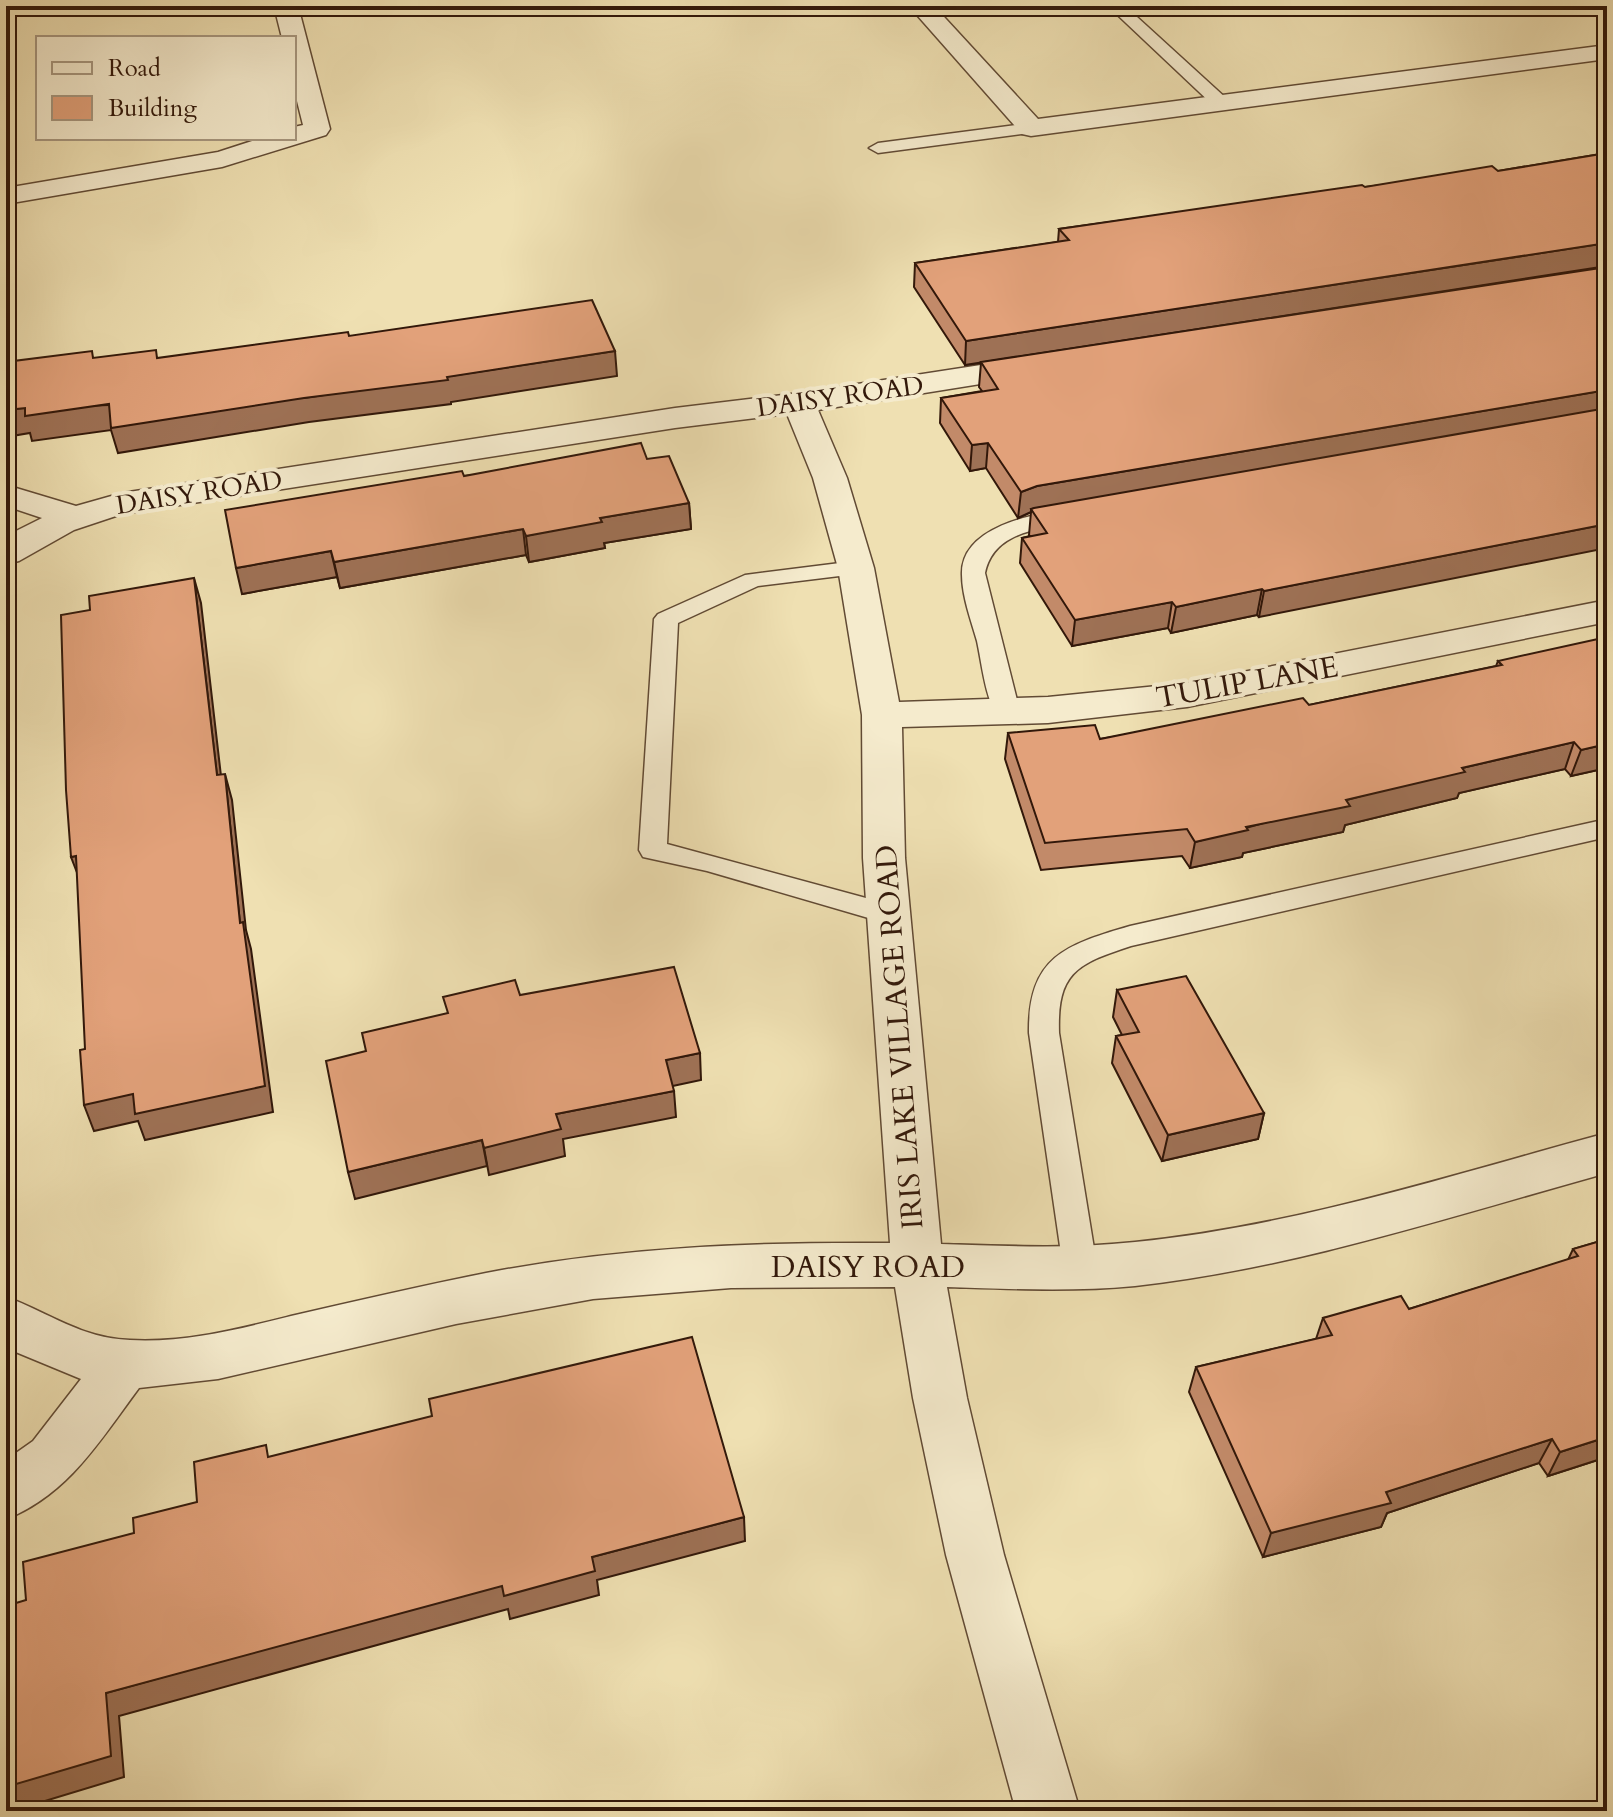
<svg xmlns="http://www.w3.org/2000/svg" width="1613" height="1817" font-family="Cardo,serif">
<rect width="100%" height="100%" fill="#efe0b2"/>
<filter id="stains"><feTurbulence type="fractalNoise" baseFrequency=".0025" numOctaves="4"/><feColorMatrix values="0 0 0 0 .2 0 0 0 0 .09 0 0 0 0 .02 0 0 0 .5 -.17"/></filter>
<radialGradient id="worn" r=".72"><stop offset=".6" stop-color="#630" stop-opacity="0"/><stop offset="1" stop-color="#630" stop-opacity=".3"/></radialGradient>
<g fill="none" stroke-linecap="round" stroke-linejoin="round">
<defs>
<g id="service">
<path d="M1108,6H1125L1227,99L1229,103L1227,107H1215Z"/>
<path d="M1031,123L1037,124L1039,128L1037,132L878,153L869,148L878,143Z"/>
<path d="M1068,509L1079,516L1076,521C1040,530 994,530 985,573L1020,712L1016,718H998C985,697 982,664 977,641C971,620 962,596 962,575C960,527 1033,514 1068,509Z"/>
<path d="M856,561L864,563L868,568L864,573L758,586L678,623L667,844L899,907L903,914L899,921L889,924L707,871L643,857L639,850L654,619L658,614L745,575Z"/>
<path d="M1607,819V837L1131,946C1076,964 1057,973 1059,1033L1097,1267L1092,1277L1080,1281L1068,1277L1063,1267L1029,1033C1028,957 1065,945 1130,926Z"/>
</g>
<g id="minor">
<path d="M274,6H298L330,129L326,135L222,167L6,204V188L218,152L261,138H294V127L303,125L294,89V38H282Z"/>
<path d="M909,6H934L1038,119L1607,45V59L1031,136L1022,134Z"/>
<path d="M1039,356L1050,359L1055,366L1050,373L818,410L847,478L874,568L899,702L1048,697L1187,683L1607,600V622L1187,707L1048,723L902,727L905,858L941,1244C1006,1246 1070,1249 1135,1242C1296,1226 1451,1175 1607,1133V1173C1452,1216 1296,1268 1135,1286C1073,1292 1010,1289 947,1287L967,1398L1004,1555L1080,1811H1016L946,1555L913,1398L895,1287L731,1288L593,1299L456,1324L218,1379L139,1388C101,1439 68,1495 6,1519V1460L33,1441L81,1379L6,1348V1297C50,1313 80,1338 130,1340C185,1343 239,1329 291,1316C356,1301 421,1286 486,1273C620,1247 754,1242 890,1243L863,858L862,715L838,568L813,478L787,414L675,428L122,514L74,530L19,561L6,564V536L42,518L6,506V485L76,506L122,493L675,408L799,393Z"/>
</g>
</defs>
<use href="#service" stroke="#614a34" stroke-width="3"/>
<use href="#minor" stroke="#614a34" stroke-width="3"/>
<use href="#service" fill="#f5ebcd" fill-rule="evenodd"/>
<use href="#minor" fill="#f5ebcd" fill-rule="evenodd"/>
</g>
<g fill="#c28a69" stroke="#32180a" stroke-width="2">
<path d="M1607,153V266L1102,344L1607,267L1259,617L1257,615L1171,633L1168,628L1072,646L1020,563L1022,538L1030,536L1029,535L1031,512L1018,518L986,468L970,471L940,423L941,398L982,391L979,387L981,363L965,365L914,287L915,263L1058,242L1059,229L1365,187L1498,171Z"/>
<path d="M647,459L689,503L691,529L604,543L605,548L529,562L526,555L340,588L337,577L242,594L464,476Z"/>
<path d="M1498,661L1607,768L1571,776L1565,769L1459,793L1457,798L1345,825L1343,832L1243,853L1242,857L1190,868L1182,856L1041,870L1005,759L1008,733L1100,739L1309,705L1496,666Z"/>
<path d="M1117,990L1264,1113L1258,1139L1162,1161L1112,1063L1116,1036L1122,1035L1113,1017Z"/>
<path d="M1607,1239V1457L1548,1476L1539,1463L1387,1513L1381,1527L1263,1557L1189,1392L1196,1367L1316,1339L1323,1318L1409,1309L1568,1260L1573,1249Z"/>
</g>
<g fill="#9e7155" stroke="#32180a" stroke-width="2">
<path d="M1607,243V266L965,365L966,341Z"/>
<path d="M615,351L617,376L451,402V404L309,422L118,453L111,430L32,441L30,433L6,437V410L25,408L304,398Z"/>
<path d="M1607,390V412L1031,509V512L1018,518L1021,492L1037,486Z"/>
<path d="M988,443L986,468L970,471L972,445Z"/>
<path d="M689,503L691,529L604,543L605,548L529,562L526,536L600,518Z"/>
<path d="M1607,524V548L1259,617L1264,591Z"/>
<path d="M523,529L526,555L340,588L334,562Z"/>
<path d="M331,551L337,577L242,594L236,568Z"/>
<path d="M194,578L201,603L224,802L217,775Z"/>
<path d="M1262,589L1257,615L1171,633L1176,607Z"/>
<path d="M1172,602L1168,628L1072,646L1075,620Z"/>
<path d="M1574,742L1565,769L1459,793L1457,798L1345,825L1343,832L1243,853L1242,857L1190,868L1195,842L1462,768Z"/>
<path d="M1607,744V768L1571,776L1581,750Z"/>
<path d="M225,774L232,800L246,930L251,949L273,1112L145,1140L138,1121L94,1131L84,1105L240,923Z"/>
<path d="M76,856L81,883L71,857Z"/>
<path d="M700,1053L701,1080L668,1087L666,1060Z"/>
<path d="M674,1091L676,1117L563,1139L565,1156L489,1175L484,1148L556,1114Z"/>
<path d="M1264,1113L1258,1139L1162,1161L1168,1135Z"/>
<path d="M482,1140L487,1166L355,1199L348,1172Z"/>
<path d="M1607,1437V1457L1548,1476L1560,1452Z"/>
<path d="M1552,1439L1539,1463L1387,1513L1381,1527L1263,1557L1271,1533L1386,1492Z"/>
<path d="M744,1517L745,1541L597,1580L599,1595L510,1619L508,1609L119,1716L124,1777L12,1811H6V1787L106,1693L592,1557Z"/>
</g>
<g fill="#e2a17a" stroke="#32180a" stroke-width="2">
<path d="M1607,153V243L966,341L915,263L1069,240L1059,229L1362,185L1365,187L1492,166L1498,171Z"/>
<path d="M1607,267V390L1037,486L1021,492L988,443L972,445L941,398L998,389L981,362Z"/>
<path d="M592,300L615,351L447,377L448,380L304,398L111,428L109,404L25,416V408L6,410V362L92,351L93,358L156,350L157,358L348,332L349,336Z"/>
<path d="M1607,408V524L1264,591L1262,589L1176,607L1172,602L1075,620L1022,538L1047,533L1031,509L1034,508Z"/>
<path d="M641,443L647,459L669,456L689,503L600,518L602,522L526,536L523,529L334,562L331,551L236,568L225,510L462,471L464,476Z"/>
<path d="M194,578L217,775L225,774L240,923L243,922L265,1086L135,1114L133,1094L84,1105L80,1050L85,1049L76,856L71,857L66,790L61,615L90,610L89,596Z"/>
<path d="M1607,637V744L1581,750L1574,742L1462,768L1465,772L1346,800L1350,806L1246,827L1248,830L1195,842L1187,829L1045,843L1008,733L1095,725L1100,739L1303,698L1309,705L1502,665L1498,661Z"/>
<path d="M674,967L700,1053L666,1060L674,1091L556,1114L561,1129L484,1148L482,1140L348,1172L326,1061L366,1051L362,1033L448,1013L443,997L515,980L520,995Z"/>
<path d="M1186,976L1264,1113L1168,1135L1116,1036L1139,1032L1117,990Z"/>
<path d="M1607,1239V1437L1560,1452L1552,1439L1386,1492L1391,1503L1271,1533L1196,1367L1332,1335L1323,1318L1401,1296L1409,1309L1578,1256L1573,1249Z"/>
<path d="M692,1337L744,1517L592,1557L595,1571L504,1596L502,1586L106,1693L111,1756L6,1787V1606L26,1600L23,1562L134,1533L133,1518L197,1502L194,1462L266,1445L268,1457L432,1416L429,1399Z"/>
</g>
<g text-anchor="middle" stroke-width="8" stroke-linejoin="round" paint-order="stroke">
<g font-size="26" fill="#32180a" stroke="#f5ebcd">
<text transform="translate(840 396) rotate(-8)" y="9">DAISY ROAD</text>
<text transform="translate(199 492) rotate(-9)" y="9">DAISY ROAD</text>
</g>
<g font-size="30" fill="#32180a" stroke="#f5ebcd">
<text transform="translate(1247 682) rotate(-10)" y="10">TULIP LANE</text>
<text transform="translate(899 1037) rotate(-94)" y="10">IRIS LAKE VILLAGE ROAD</text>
<text x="868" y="1277">DAISY ROAD</text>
</g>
</g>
<rect width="1613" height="1817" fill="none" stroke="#efe0b2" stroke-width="32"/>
<rect x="8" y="8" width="1597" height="1801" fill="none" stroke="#32180a" stroke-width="4"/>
<rect x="16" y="16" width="1581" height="1785" fill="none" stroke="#32180a" stroke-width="2"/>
<rect x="36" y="36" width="260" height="104" fill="#f5ebcd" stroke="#a7977f" stroke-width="2"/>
<rect x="52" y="62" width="40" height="12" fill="#f5ebcd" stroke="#a7977f" stroke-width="2"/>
<text x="108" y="76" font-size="24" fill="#32180a">Road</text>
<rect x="52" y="96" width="40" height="24" fill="#e2a17a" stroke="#a7977f" stroke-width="2"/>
<text x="108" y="116" font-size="24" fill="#32180a">Building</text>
<rect width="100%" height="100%" filter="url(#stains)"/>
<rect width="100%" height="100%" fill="url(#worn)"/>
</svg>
